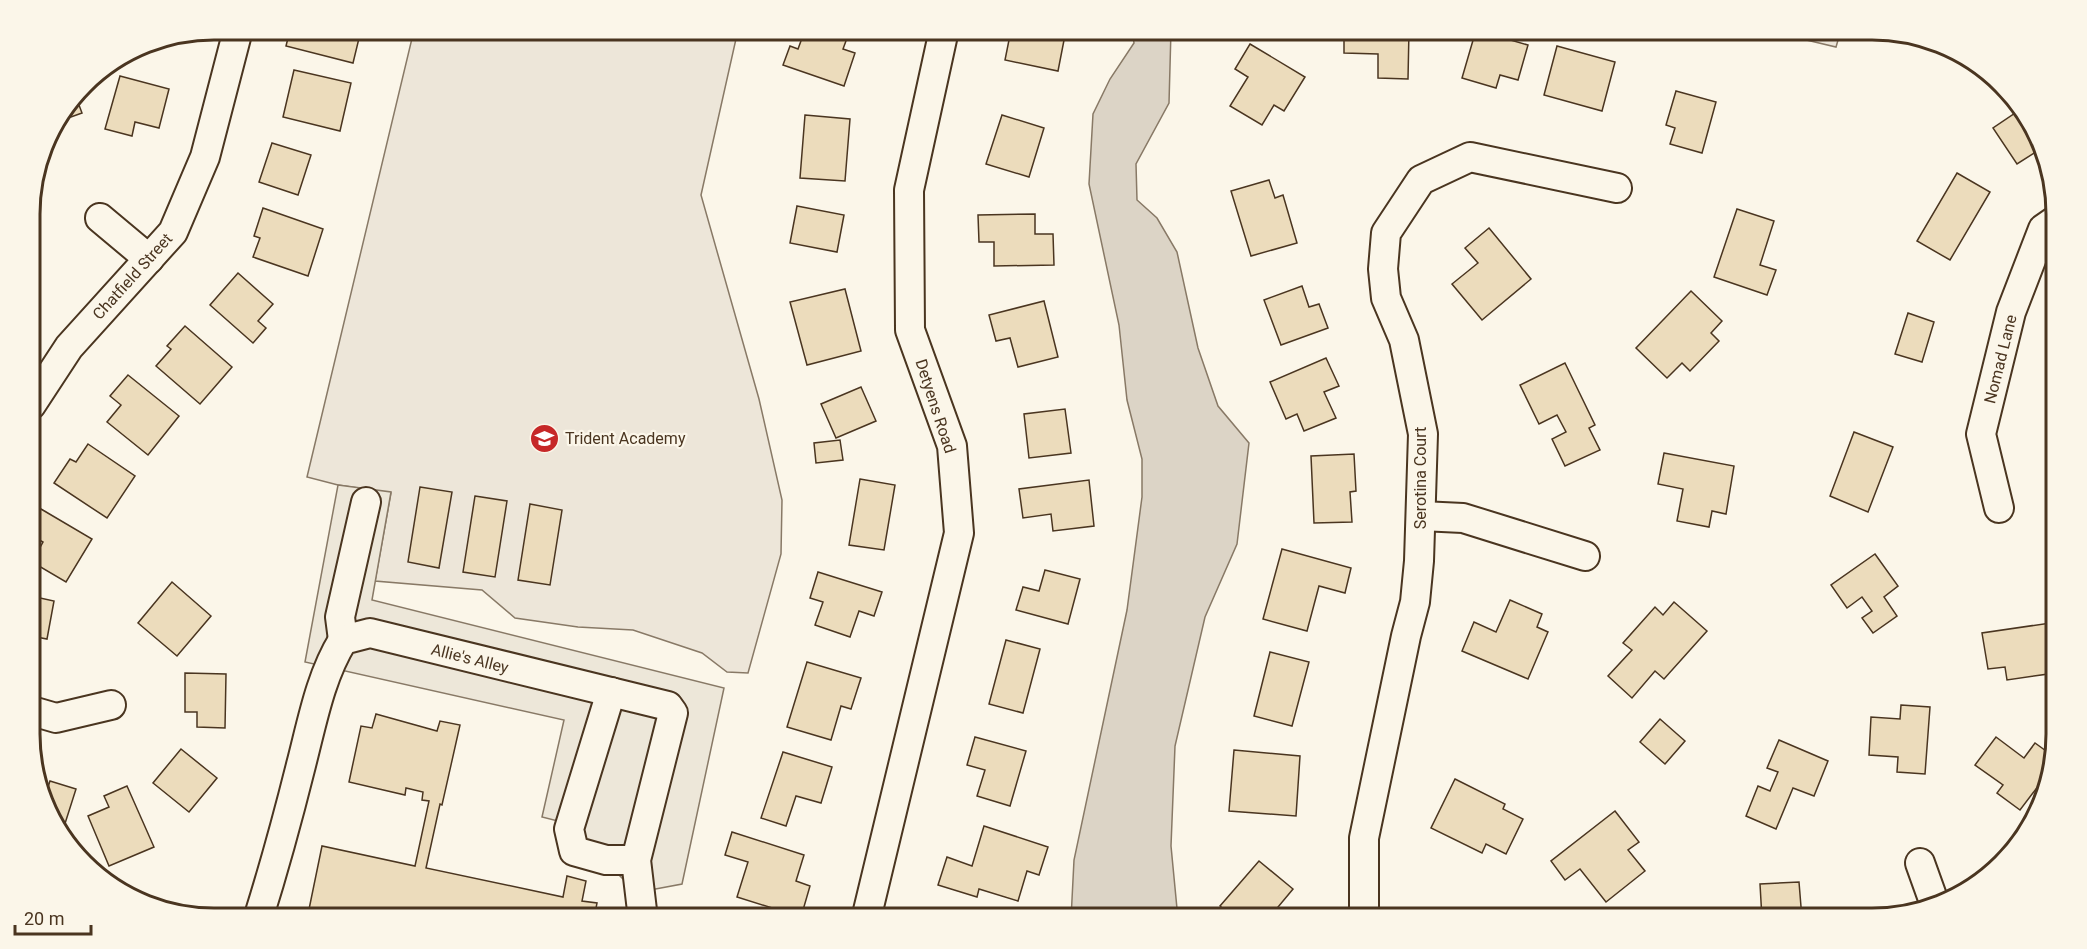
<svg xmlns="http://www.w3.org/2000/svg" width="2087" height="949" font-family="Roboto,sans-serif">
<rect width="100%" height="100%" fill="#fbf6e9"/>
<g fill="#ede6d9" stroke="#887966" stroke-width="1.5">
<path d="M414,30H738L701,195L759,399L782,500L781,554L748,673L727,672L702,653L633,630L578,627L515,618L482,590L375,581L391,493L338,485L307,477Z"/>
<path d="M1764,30H1841L1836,47Z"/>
</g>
<path fill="#ede7d9" stroke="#887966" stroke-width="1.5" d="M338,485L391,492L372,600L724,688L682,884L629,894L625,881L612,868L615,862L558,847L562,822L542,817L564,720L305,662Z"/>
<path fill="#dcd4c6" stroke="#887966" stroke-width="1.5" d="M1132,30H1171L1169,103L1136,164L1137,200L1157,218L1177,252L1198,348L1218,406L1249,443L1237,544L1205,617L1175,746L1171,846L1178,919H1071L1074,860L1127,610L1142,497V459L1127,400L1119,325L1089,184L1093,114L1110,79L1134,43Z"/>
<g fill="#ecdcbc" stroke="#4a3520" stroke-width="1.5">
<path d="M290,30H361L353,63L286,46Z"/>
<path d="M754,30H776L774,36Z"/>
<path d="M805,30H850L843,49L855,53L844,86L783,65L790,46L798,49Z"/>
<path d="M1011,30H1066L1058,71L1005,60Z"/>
<path d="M1344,30H1409L1408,79L1378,78V54L1344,53Z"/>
<path d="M1476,30L1528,45L1518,80L1500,75L1496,88L1462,78Z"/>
<path d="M1250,44L1305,77L1284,111L1274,105L1262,125L1230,106L1248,77L1235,69Z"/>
<path d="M1557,46L1615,62L1602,111L1544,95Z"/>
<path d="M294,70L351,83L340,131L283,117Z"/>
<path d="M120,76L169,89L159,128L135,122L132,136L105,129Z"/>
<path d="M1676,91L1716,102L1702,153L1670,144L1675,128L1666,125Z"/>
<path d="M76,97L82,113L57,122Z"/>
<path d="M2013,98L2019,102L2039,150L2017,164L1993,128L2018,111L2011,100Z"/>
<path d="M805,115L850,119L845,181L800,178Z"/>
<path d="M1002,115L1044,128L1029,177L986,164Z"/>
<path d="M272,143L311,155L298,195L259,182Z"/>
<path d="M1957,173L1990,192L1950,260L1917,241Z"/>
<path d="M1269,180L1275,198L1283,195L1297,243L1251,256L1231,191Z"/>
<path d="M797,206L844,215L837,252L790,243Z"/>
<path d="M263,208L323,229L308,276L253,257L260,238L254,236Z"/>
<path d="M1737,209L1774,221L1760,265L1776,270L1767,295L1714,277Z"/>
<path d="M1035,214V234H1053L1054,265L994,266V242H979L978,215Z"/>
<path d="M1489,228L1531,279L1482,320L1452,284L1478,263L1465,248Z"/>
<path d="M238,273L273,304L258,321L266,328L253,343L210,305Z"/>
<path d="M1302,286L1309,307L1319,304L1328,328L1281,345L1264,300Z"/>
<path d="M845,289L861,351L807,365L790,302Z"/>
<path d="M1691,291L1722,321L1711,333L1719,341L1690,371L1682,363L1667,378L1636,348Z"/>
<path d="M1044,301L1058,357L1018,367L1010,338L996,341L989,315Z"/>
<path d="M1908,313L1934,322L1922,362L1895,354Z"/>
<path d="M185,326L232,367L200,404L156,366L171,349L167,346Z"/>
<path d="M1326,358L1339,386L1324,392L1336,418L1304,431L1297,414L1286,419L1270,382Z"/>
<path d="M1565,363L1595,425L1589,428L1600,450L1565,466L1552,439L1566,432L1557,415L1539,424L1520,385Z"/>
<path d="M128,375L179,416L148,455L107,422L121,405L110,396Z"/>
<path d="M861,387L876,421L836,438L821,404Z"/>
<path d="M1065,409L1071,453L1029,458L1024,414Z"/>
<path d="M1854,432L1893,447L1868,512L1830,496Z"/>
<path d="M840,440L843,460L816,463L814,443Z"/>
<path d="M88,444L135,476L107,518L54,483L70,459L76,462Z"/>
<path d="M1664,453L1734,466L1726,514L1712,511L1709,527L1677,521L1683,489L1658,484Z"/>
<path d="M1354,454L1356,491L1350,492L1352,522L1314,523L1311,456Z"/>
<path d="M860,479L895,485L884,550L849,545Z"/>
<path d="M1089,480L1094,526L1053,531L1051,514L1023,518L1019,489Z"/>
<path d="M420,487L452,492L439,568L408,562Z"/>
<path d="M475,496L507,501L495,577L463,572Z"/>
<path d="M530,504L562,510L550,585L518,580Z"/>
<path d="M41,509L92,539L66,582L32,562L43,542L31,535V527Z"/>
<path d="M1282,549L1351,568L1345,593L1319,586L1307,631L1263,619Z"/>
<path d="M1875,554L1898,586L1884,597L1897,616L1873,633L1862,618L1872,611L1862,597L1847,608L1831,585Z"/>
<path d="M1045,570L1080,579L1068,624L1016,610L1023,587L1039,591Z"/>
<path d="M818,572L882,592L874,616L859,611L850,637L815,625L823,602L810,598Z"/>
<path d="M172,582L211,616L177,656L138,623Z"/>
<path d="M31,596L54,601L47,639L31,636Z"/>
<path d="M1510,600L1542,614L1537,627L1548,632L1528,679L1462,651L1474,622L1496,632Z"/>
<path d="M1674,602L1707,631L1664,679L1655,671L1632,698L1608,676L1632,650L1623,643L1655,607L1663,615Z"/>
<path d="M2057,622V661L2046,662L2048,674L2007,680L2005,667L1988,669L1982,633Z"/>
<path d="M1006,640L1040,649L1023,713L989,704Z"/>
<path d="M1270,652L1309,662L1292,726L1254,716Z"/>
<path d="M807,662L861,678L851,709L841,706L831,740L787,727Z"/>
<path d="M185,673L226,674L225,728L197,727V712H185Z"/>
<path d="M1901,705L1930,707L1925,774L1897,772L1898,757L1869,755L1871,717L1900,719Z"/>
<path d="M376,714L437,731L440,721L460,725L442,805L440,804L426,868L563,897L567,876L586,881L582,901L597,903L594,919H307L322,846L415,866L429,801L422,800L423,792L406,788L405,795L349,782L361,726L372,728Z"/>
<path d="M1660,719L1685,741L1665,764L1640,742Z"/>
<path d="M975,737L1026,751L1010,806L977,796L985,770L967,765Z"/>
<path d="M1996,737L2024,758L2035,743L2053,756L2046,790L2039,785L2020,810L1997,793L2003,785L1975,765Z"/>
<path d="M1779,740L1828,761L1814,796L1793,788L1776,829L1746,816L1758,786L1770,791L1778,772L1767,768Z"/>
<path d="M181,749L217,778L189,812L153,783Z"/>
<path d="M1234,750L1300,756L1296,816L1229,811Z"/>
<path d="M783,752L832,767L821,803L796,796L786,826L761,818Z"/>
<path d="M1455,779L1505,804L1503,809L1523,819L1506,854L1486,844L1482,853L1431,828Z"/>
<path d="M50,781L76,789L62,833L46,793Z"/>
<path d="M127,786L154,847L109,866L88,816L109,807L104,796Z"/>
<path d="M1615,811L1639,842L1628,850L1645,871L1606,902L1580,869L1565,880L1551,861Z"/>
<path d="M984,826L1048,847L1039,875L1027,871L1018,901L979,889L977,897L938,885L947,857L972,866Z"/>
<path d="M732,832L804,855L796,881L810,886L801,917L737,897L748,862L725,855Z"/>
<path d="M1259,861L1293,889L1268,919H1235L1220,906Z"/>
<path d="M1799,882L1802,919H1762L1760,884Z"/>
</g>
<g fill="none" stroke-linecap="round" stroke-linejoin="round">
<defs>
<g id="minor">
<path d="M100,218L149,259"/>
<path d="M31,405L69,347L173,232L205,157L238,30"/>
<path d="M1999,508L1981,434L2011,312L2043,229L2056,220"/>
<path d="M1421,516L1463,518L1585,556"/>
<path d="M343,640L340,617L366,502"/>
<path d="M611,692L569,829L574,851L606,860H636"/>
<path d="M32,711L56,718L111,705"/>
<path d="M1920,863L1934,902"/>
<path d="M258,919C274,868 288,817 301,765C312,723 320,677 343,640L370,633L668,706L673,713L636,860L643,919"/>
<path d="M866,919L959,533L952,446L910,330L909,190L944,30"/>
<path d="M1364,919V838L1406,636L1415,602L1419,561L1423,434L1404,340L1386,298L1383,269L1386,233L1421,180L1470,157L1617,188"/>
</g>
</defs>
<use href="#minor" stroke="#4a3520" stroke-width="32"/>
<use href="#minor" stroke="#fbf6e9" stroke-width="28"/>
</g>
<defs>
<symbol id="school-disc" viewBox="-11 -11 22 22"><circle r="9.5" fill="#c62828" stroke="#fbf6e9"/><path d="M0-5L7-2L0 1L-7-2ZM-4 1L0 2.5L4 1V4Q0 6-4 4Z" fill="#fff"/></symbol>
</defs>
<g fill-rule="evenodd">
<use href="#school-disc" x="528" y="422" width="33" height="33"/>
</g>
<g text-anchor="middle" stroke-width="4.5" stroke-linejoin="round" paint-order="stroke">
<g font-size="16" fill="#4a3520" stroke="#fbf6e9">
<text transform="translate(132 276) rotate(-48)" y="6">Chatfield Street</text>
<text transform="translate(2000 359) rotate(-76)" y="6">Nomad Lane</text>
<text transform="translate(936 406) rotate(72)" y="6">Detyens Road</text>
<text transform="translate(1420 478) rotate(-90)" y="6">Serotina Court</text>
<text transform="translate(470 658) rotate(14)" y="6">Allie's Alley</text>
</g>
<g font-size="16" fill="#4a3520" stroke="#fbf6e9" text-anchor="start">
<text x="565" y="444">Trident Academy</text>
</g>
</g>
<path d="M0 0H2087V949H0ZM214 40H1872A174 174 0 0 1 2046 214V734A174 174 0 0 1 1872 908H214A174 174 0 0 1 40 734V214A174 174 0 0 1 214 40Z" fill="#fbf6e9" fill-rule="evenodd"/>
<path fill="none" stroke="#4a3520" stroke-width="3" d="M214 40H1872A174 174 0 0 1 2046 214V734A174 174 0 0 1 1872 908H214A174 174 0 0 1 40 734V214A174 174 0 0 1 214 40Z"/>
<path d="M15 925v9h76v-9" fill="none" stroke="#4a3520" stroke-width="3"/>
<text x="24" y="925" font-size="18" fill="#4a3520" stroke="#fbf6e9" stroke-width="4.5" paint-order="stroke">20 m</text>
</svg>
